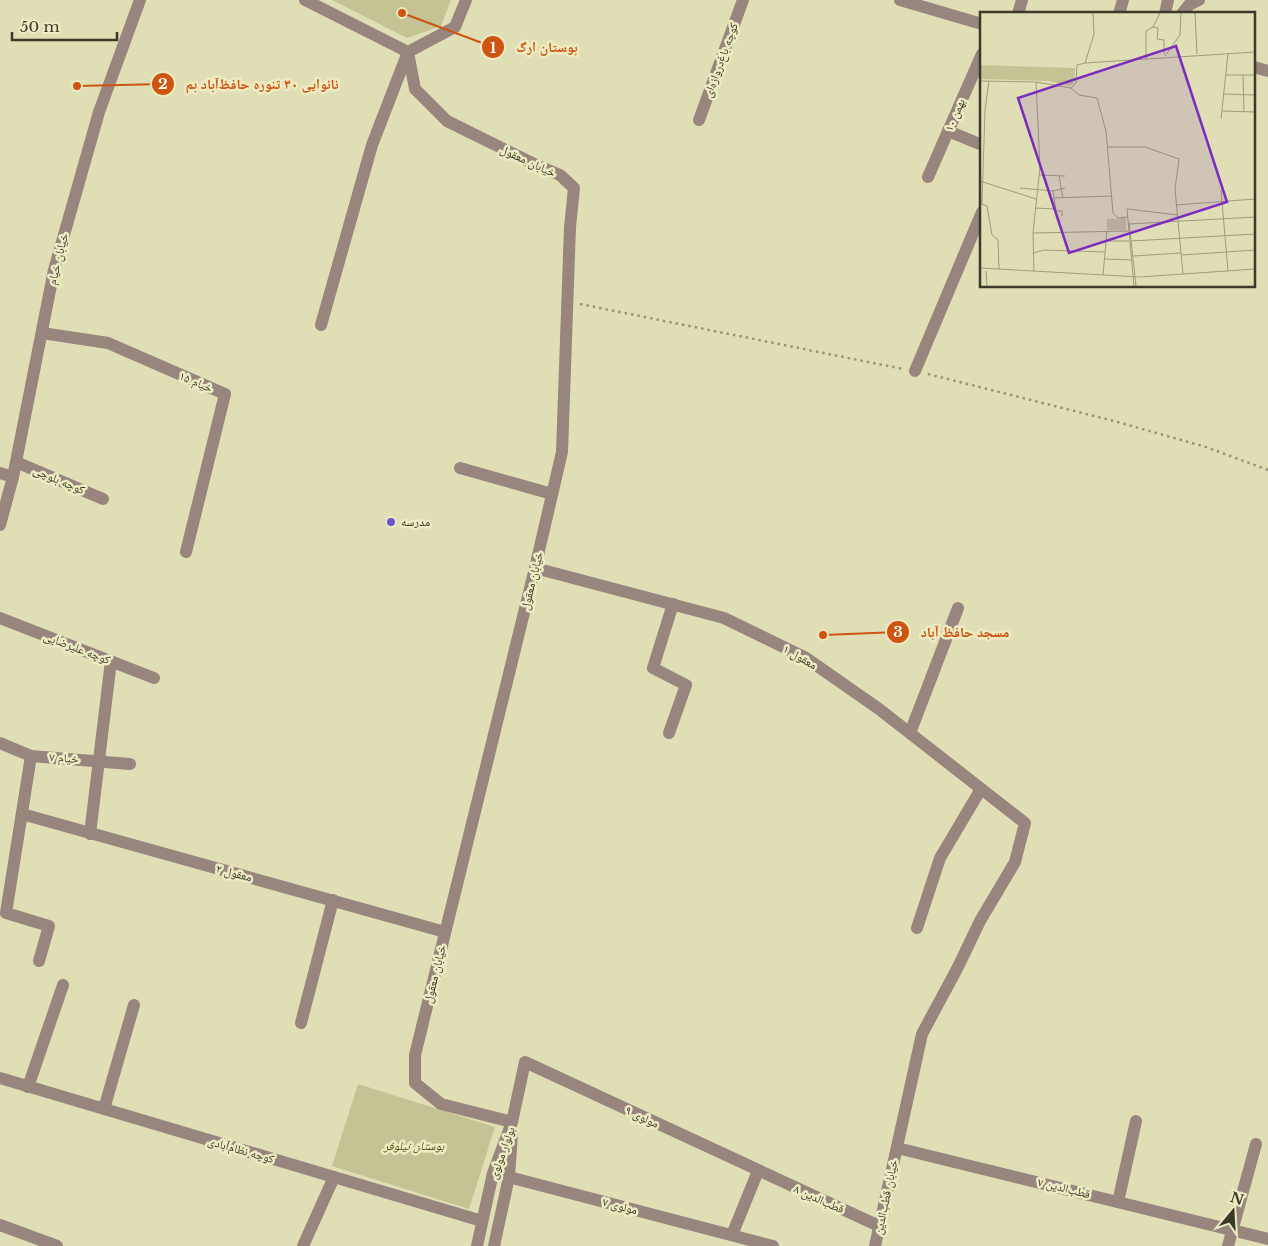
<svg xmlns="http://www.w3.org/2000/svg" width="1268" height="1246" font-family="'Libre Baskerville','Noto Naskh Arabic',serif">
<rect width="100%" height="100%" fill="#e0deb5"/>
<g fill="#c5c294">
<path d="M332,0H451L441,26L407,38Z"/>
<path d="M358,1084L495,1127L469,1209L332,1166Z"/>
</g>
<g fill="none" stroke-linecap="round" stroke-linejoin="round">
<g stroke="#969576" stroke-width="2.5" stroke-dasharray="2.5 4" stroke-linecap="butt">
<path d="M580,304L903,369"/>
<path d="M928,374L1114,421L1206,447L1268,470"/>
</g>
<g stroke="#97857e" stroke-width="12">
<path d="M305,0L408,52"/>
<path d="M900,0L982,24"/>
<path d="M1018,14L1022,0"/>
<path d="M1119,14L1123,0"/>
<path d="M1165,14L1168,0"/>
<path d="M1182,14L1189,5L1199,0"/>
<path d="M408,52L415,89L447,121L536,165L560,175L574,188L570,227L562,452L535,568L415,1055V1083L441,1104L512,1122"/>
<path d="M408,52L455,27L466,0"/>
<path d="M1254,67L1268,71"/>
<path d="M699,120L743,0"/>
<path d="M948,131L982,145"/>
<path d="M928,177L982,54"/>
<path d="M321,325L372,145L408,52"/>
<path d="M42,333L108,343L225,394L186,552"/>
<path d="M915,371L982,212"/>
<path d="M16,462L103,499"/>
<path d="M460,468L552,494"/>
<path d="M0,473L13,477"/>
<path d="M0,525L13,477L54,270L99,112L140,0"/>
<path d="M535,568L724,618L806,658L879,709L1025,823L1015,862L980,921L958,967L922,1034L875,1246"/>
<path d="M0,618L154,678"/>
<path d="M669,733L686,685L653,668L673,604"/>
<path d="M910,733L958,608"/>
<path d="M0,743L31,756L130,764"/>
<path d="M31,756L6,913L49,926L39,961"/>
<path d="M22,814L445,932"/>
<path d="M90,834L111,661"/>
<path d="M917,928L940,858L981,789"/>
<path d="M301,1023L333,900"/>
<path d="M0,1078L482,1221"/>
<path d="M28,1087L63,985"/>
<path d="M104,1109L134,1005"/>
<path d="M897,1148L1268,1239"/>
<path d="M509,1177L773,1246"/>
<path d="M1118,1202L1136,1121"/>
<path d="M0,1225L57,1246"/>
<path d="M732,1235L758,1171"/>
<path d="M303,1246L334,1177"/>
<path d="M477,1246L493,1173L512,1122L525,1062L879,1226"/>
<path d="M494,1246L509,1177L512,1134"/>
<path d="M1228,1246L1256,1144"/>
</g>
</g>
<circle fill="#6756cf" stroke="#edebc2" stroke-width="2" cx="391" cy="522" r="5"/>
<g text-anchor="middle" stroke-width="5" stroke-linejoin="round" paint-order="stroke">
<g font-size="12" fill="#3b3a29" stroke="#edebc2">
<text transform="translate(721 60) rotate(-70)" y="4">کوچه باغ‌دروازه‌ای</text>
<text transform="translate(955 115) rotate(-67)" y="4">بهمن ۱۰</text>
<text transform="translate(528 161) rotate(25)" y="4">خیابان معقول</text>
<text transform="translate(58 259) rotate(-76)" y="4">خیابان خیام</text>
<text transform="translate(196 382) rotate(23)" y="4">خیام ۱۵</text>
<text transform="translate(59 480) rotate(23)" y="4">کوچه بلوچی</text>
<text transform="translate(532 581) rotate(-76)" y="4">خیابان معقول</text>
<text transform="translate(77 648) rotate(21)" y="4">کوچه علیرضایی</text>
<text transform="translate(800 657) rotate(30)" y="4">معقول ۱</text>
<text transform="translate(64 758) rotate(4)" y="4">خیام ۷</text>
<text transform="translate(234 873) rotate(15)" y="4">معقول ۲</text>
<text transform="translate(435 974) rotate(-76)" y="4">خیابان معقول</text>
<text transform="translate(642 1117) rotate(25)" y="4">مولوی ۹</text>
<text transform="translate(241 1150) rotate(16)" y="4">کوچه نظام‌آبادی</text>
<text transform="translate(502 1153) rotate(-70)" y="4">بولوار مولوی</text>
<text transform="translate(1064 1188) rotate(14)" y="4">قطب‌الدین ۷</text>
<text transform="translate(886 1197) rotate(-78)" y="4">خیابان قطب‌الدین</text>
<text transform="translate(819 1199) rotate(24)" y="4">قطب‌الدین ۸</text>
<text transform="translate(620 1206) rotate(15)" y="4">مولوی ۷</text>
</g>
<g font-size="12" fill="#3b3a29" stroke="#edebc2" text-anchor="start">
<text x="401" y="526">مدرسه</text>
</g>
<g font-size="12" font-style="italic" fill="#4d4809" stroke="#edebc2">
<text x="414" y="1150">بوستان نیلوفر</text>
</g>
</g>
<g transform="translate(980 12)">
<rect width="275" height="275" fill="#e0deb5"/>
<path d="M0,53L95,56L94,71L90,74L69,69L0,67ZM146,206V218H127V207Z" fill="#c5c294"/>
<path fill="none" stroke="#9e9c7d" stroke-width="1" d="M215,1L217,42M173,15L178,16L177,27L184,28V42M173,15L180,1M185,44L200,23L201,1M166,48V19L173,15M105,51L114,22L113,1M246,63H275M263,63L264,100M0,69L56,70L91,76M91,76L96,71L97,53L105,51L275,40M91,76L99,83L117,86L126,119L133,201L138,206L147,205M244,82L275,83M242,99L275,100M241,107L248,41M128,135H165L199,147L195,177L203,262M59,163L85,164M79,164L83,186M0,169L56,187M40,176L73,179L85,176M241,178L248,259M73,179L76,199H82V204M74,186L131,184M2,192L5,98L9,69M2,192L7,194L12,223L18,228L19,257M196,193L275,187M55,196L75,197M149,210L156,274M149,212L275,205M53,221L148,219M126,229H149M151,229L275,222M53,241L64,238L125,240M202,243L275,238M153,244L201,241M125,247L151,248M0,256L160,265L275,257M6,259L7,274M54,259L53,221L60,155L56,70M123,263L127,219M154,274L147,197L198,203"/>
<path fill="#7b2cbf" fill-opacity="0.15" stroke="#7b2cbf" stroke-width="2.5" d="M196,34L247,190L89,241L38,86Z"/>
<rect width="275" height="275" fill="none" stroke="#3b3a29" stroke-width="2.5"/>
</g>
<path fill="none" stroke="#ce5410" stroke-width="2" d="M402 13L493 47M77 86L163 84M823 635L898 632"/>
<g fill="#ce5410" stroke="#edebc2" stroke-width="2">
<circle cx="402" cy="13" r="5"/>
<circle cx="77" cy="86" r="5"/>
<circle cx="823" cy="635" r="5"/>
<circle cx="493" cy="47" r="12"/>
<circle cx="163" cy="84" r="12"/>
<circle cx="898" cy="632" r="12"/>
</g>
<g font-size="15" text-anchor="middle" font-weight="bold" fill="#fff">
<text x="493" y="53">1</text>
<text x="163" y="89">2</text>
<text x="898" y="637">3</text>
</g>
<g font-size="14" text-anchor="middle" font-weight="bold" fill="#ce5410" stroke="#edebc2" stroke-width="5" stroke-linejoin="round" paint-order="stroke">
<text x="547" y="52">بوستان ارگ</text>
<text x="262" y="89">نانوایی ۳۰ تنوره حافظ‌آباد بم</text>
<text x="965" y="637">مسجد حافظ آباد</text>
</g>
<g transform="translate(1233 1211) rotate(18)" stroke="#edebc2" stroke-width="4" paint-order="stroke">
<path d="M0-4L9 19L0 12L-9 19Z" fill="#3b3a29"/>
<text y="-8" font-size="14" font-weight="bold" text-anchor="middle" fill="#3b3a29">N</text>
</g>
<path d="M12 32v8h105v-8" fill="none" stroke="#3b3a29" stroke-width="2.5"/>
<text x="20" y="32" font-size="15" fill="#3b3a29" stroke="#edebc2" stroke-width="4" paint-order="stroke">50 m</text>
</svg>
